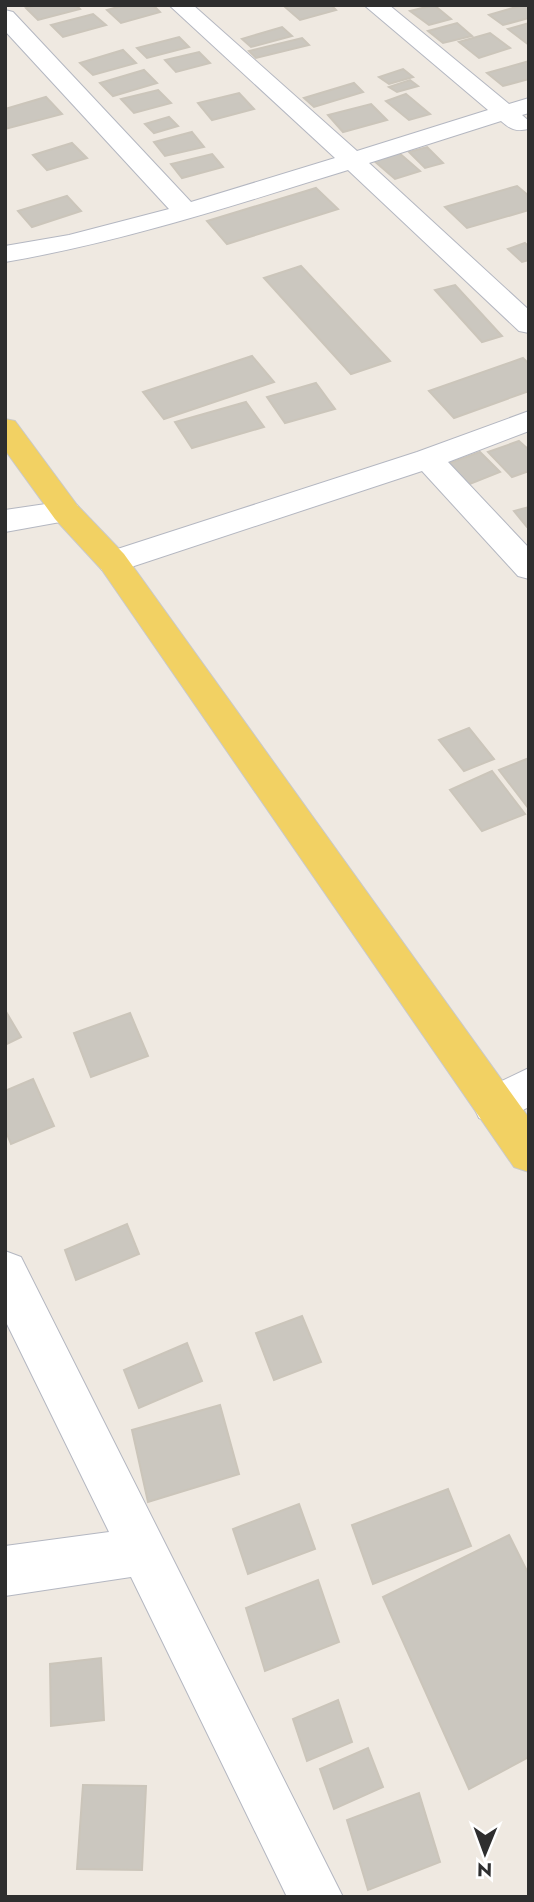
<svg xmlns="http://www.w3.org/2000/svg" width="534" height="1902" font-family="Jost,sans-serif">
<rect width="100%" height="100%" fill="#efe9e1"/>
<g fill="#cbc7bf" stroke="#cbc5ba" stroke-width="2">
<path d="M38,5H76L80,9L38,20L26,8Z"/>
<path d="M125,5H153L160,12L121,23L107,10Z"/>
<path d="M291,5H331L336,10L300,20L285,7Z"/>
<path d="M434,5L451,19L429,25L410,11Z"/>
<path d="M523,5L529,7V18L503,25L489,15Z"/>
<path d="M93,14L106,25L63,37L51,25Z"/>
<path d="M457,23L472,36L443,43L428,31Z"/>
<path d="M529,23V45L508,29Z"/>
<path d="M282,27L292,36L251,47L242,39Z"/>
<path d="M490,33L510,48L479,58L459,42Z"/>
<path d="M179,37L189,47L147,58L137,48Z"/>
<path d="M302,38L309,45L256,58L249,51Z"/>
<path d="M123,50L136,63L93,75L80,63Z"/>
<path d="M199,52L210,63L176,72L165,60Z"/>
<path d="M529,61V79L503,86L487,73Z"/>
<path d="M403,69L413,77L389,84L379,77Z"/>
<path d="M144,70L157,83L113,96L100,83Z"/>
<path d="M410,80L418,86L397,92L389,87Z"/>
<path d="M354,83L363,92L314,107L304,98Z"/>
<path d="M158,90L171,103L134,113L121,99Z"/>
<path d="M239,93L254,109L212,120L198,103Z"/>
<path d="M406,94L430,114L409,120L386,101Z"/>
<path d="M46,97L62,114L5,129V109Z"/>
<path d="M371,104L387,120L343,132L328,115Z"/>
<path d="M169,117L178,126L154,133L145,124Z"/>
<path d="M192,132L204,147L165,156L154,142Z"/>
<path d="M72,143L87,158L47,170L33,155Z"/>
<path d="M427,147L443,163L425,168L409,152Z"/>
<path d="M398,152L420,171L395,179L373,160Z"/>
<path d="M212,154L223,167L182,178L171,164Z"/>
<path d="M517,186L529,196V210L467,228L445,207Z"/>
<path d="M316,188L338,209L227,244L207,221Z"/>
<path d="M67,196L81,211L32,227L18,211Z"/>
<path d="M525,243L529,247V260L522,262L508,249Z"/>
<path d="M301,266L390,361L351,374L264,278Z"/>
<path d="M455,285L502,336L482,342L435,290Z"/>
<path d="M252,356L274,382L164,419L143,392Z"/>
<path d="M523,358L529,364V391L454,418L429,391Z"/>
<path d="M316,383L335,409L285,423L267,397Z"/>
<path d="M246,402L264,427L192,448L175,422Z"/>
<path d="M519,441L529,450V471L512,477L488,452Z"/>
<path d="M480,452L500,472L467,485L447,464Z"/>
<path d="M529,507V527H527L514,511Z"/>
<path d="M469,728L494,759L464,771L439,740Z"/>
<path d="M529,758V809L499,770Z"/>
<path d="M492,771L525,814L482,831L450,790Z"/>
<path d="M5,1010L21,1037L5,1045Z"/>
<path d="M130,1013L148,1056L91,1077L74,1033Z"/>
<path d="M33,1079L54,1126L11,1144L5,1129V1091Z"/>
<path d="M127,1224L139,1254L76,1280L65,1250Z"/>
<path d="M302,1316L321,1362L274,1380L256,1333Z"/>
<path d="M187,1343L202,1381L139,1408L124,1370Z"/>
<path d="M220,1405L239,1474L148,1502L132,1430Z"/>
<path d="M448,1489L471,1546L373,1584L352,1525Z"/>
<path d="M299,1504L315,1549L248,1574L233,1529Z"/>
<path d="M509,1535L529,1575V1757L469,1789L383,1597Z"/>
<path d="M318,1580L339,1642L265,1671L246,1608Z"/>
<path d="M101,1658L104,1720L51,1726L50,1664Z"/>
<path d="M338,1700L352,1742L307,1761L293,1719Z"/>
<path d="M368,1748L383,1787L334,1809L320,1769Z"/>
<path d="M83,1785L146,1786L142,1870L77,1869Z"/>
<path d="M419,1793L440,1862L368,1890L347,1820Z"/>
</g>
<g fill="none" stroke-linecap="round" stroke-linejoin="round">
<defs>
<g id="minor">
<path d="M169,5H193L357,151L488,110L364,5H389L509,104L529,98V113L522,115L529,121L528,129C516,132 510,129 501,121L369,163L529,310V333L519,331L348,170C235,205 122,242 5,262V246L69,235L169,209L5,31V10L13,12L191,202L335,158Z"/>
<path d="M529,411V431L448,462L529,548V579L518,576L422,471L113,573L102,570L97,562L102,554L417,452Z"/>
<path d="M66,501L77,505L81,512L77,519L5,532V510Z"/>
<path d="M529,1068V1107L494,1124L479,1118L473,1105L479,1092Z"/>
<path d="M5,1251L21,1257L343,1897H287L131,1577L5,1596V1546L109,1532L5,1320Z"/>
</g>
<path id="major" d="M5,419L15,421L77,505L124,554L529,1118V1172L514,1167L102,570L55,519L5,450Z"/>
</defs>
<use href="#minor" stroke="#b4b7c1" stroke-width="2"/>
<use href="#major" stroke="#c9c9c9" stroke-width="2"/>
<use href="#minor" fill="#fff" fill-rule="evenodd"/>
<use href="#major" fill="#f2d163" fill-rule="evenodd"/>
</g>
<rect width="534" height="1902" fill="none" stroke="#2e2e2e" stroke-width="14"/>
<g transform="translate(485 1853) rotate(181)" stroke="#ffffff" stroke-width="5" paint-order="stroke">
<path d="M0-5L12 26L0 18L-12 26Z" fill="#2e2e2e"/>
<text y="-10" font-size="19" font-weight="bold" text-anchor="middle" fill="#2e2e2e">N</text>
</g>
</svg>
